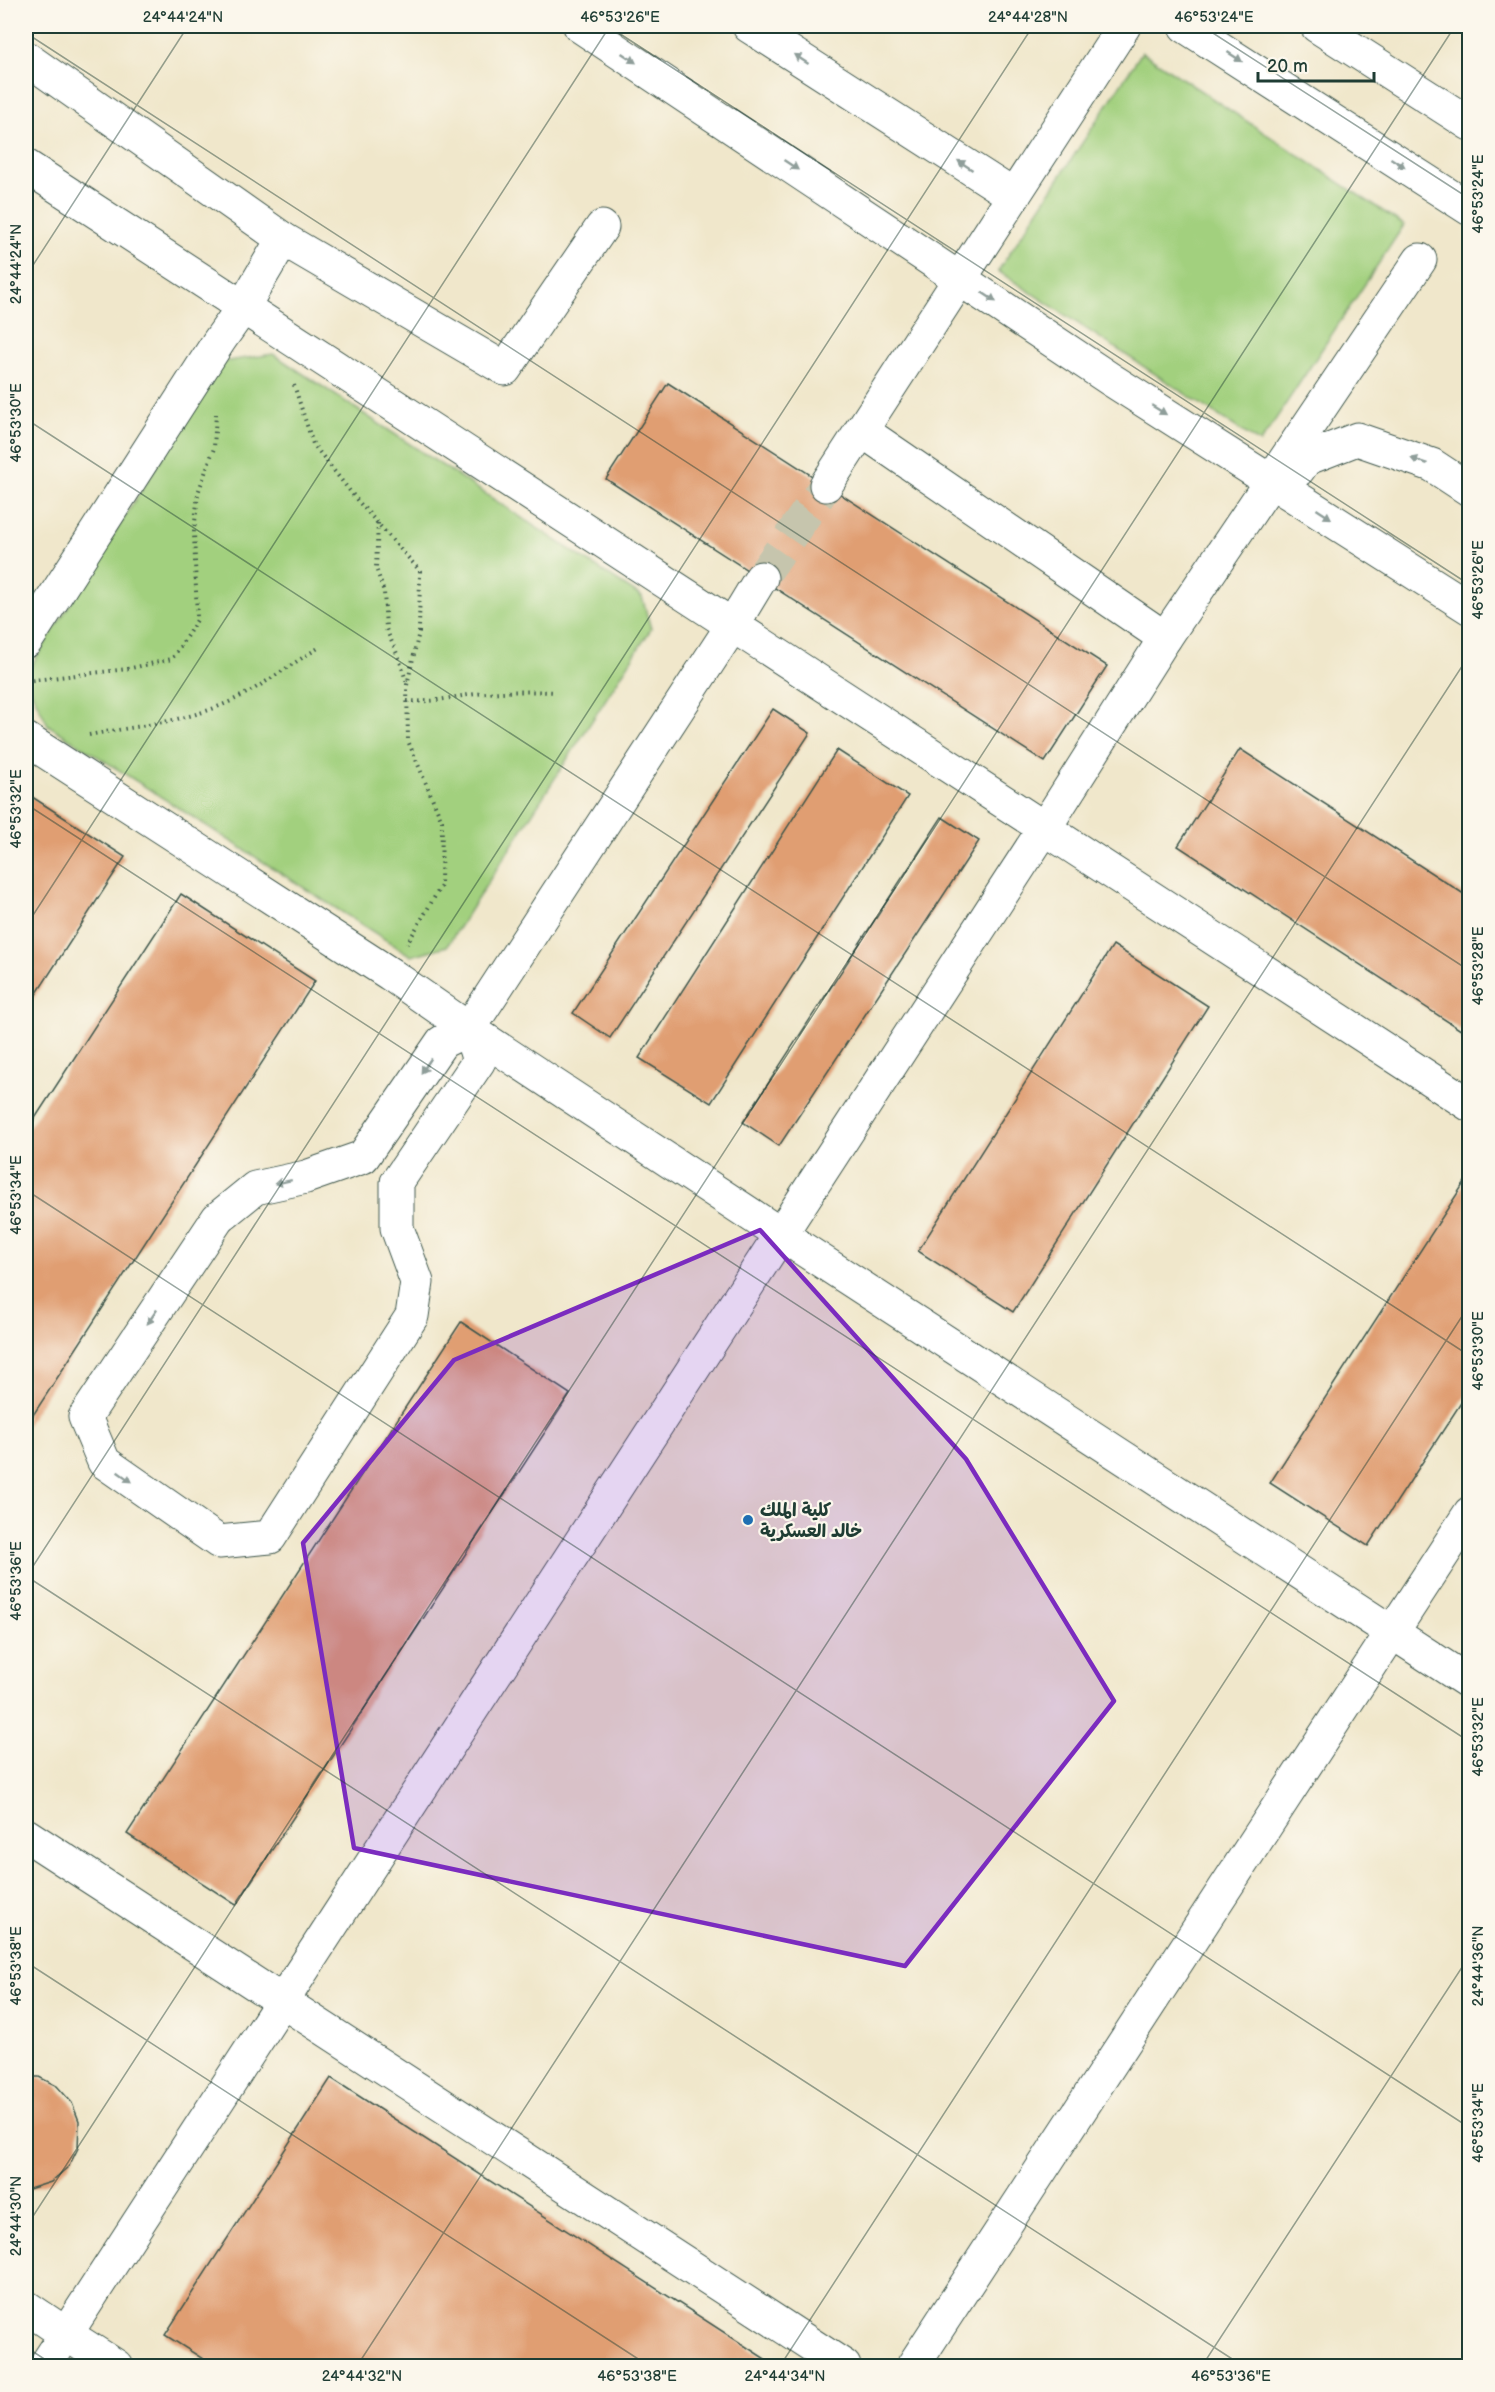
<svg xmlns="http://www.w3.org/2000/svg" width="1495" height="2392" font-family="'Balsamiq Sans','Playpen Sans Arabic',sans-serif">
<rect width="100%" height="100%" fill="#fbf7ec"/>
<filter id="ink" filterUnits="userSpaceOnUse"><feTurbulence type="fractalNoise" baseFrequency=".0167" numOctaves="2"/><feDisplacementMap in="SourceGraphic" scale="12" xChannelSelector="R" yChannelSelector="G"/><feConvolveMatrix kernelMatrix="1 2 1 2 8 2 1 2 1" color-interpolation-filters="sRGB"/></filter>
<filter id="wash" filterUnits="userSpaceOnUse"><feTurbulence type="fractalNoise" baseFrequency=".008" numOctaves="4" result="noise"/><feDisplacementMap in="SourceGraphic" scale="24" xChannelSelector="R" yChannelSelector="G"/><feGaussianBlur stdDeviation="1.35" result="paint"/><feColorMatrix in="noise" values="0 0 0 0 0 0 0 0 0 0 0 0 0 0 0 0 0 1.4 0 .05"/><feComposite in="paint" operator="in"/></filter>
<g filter="url(#wash)">
<rect width="100%" height="100%" fill="#f0e7cb"/>
<g fill="#a2d07e" stroke="#608659" stroke-width="1.5">
<path d="M1142,52L1404,225L1260,443L998,271Z"/>
<path d="M273,354L642,597L651,629L447,946L411,956L48,725L26,680V674L222,362Z"/>
</g>
<g id="blocks">
<g fill="#e09e72">
<path d="M668,383L1107,666L1045,762L606,479Z"/>
<path d="M773,709L810,733L610,1038L573,1013Z"/>
<path d="M1240,749L1470,898V1036L1178,846Z"/>
<path d="M837,750L908,796L711,1103L639,1058Z"/>
<path d="M26,793L125,857L26,1010Z"/>
<path d="M942,817L979,841L779,1146L743,1122Z"/>
<path d="M181,894L315,981L26,1426V1132Z"/>
<path d="M1113,945L1208,1006L1013,1312L918,1251Z"/>
<path d="M1470,1174V1389L1368,1546L1270,1483Z"/>
<path d="M461,1322L570,1394L236,1905L127,1834Z"/>
<path d="M26,2077H39L57,2086L72,2103L79,2121L78,2148L69,2166L51,2182L26,2190Z"/>
<path d="M331,2078L776,2366H214L165,2335Z"/>
</g>
</g>
</g>
<g filter="url(#ink)">
<use href="#blocks" fill-opacity="0" stroke="#3e564b" stroke-width="1.5"/>
<g fill="none" stroke-linecap="round" stroke-linejoin="round">
<path stroke="#c6c5ad" stroke-width="33" stroke-dasharray="33 16" stroke-linecap="butt" d="M761,578L826,485"/>
<defs>
<g id="minor">
<path d="M580,26L1110,379L1470,608"/>
<path d="M749,26L1014,196"/>
<path d="M26,58L283,239L505,369L602,227"/>
<path d="M26,166L1470,1105"/>
<path d="M861,430L1165,638"/>
<path d="M1282,479L1298,470L1306,459L1357,439L1432,465L1470,490"/>
<path d="M826,485L1124,26"/>
<path d="M26,641L219,341L243,307L283,239"/>
<path d="M26,739L390,974L469,1029L780,1234L1470,1683"/>
<path d="M469,1029L479,1061L397,1182V1228L417,1282L412,1316L270,1537L219,1542L104,1462L85,1417L218,1218L255,1188L306,1177L363,1157L442,1042L469,1029L732,626L761,578"/>
<path d="M26,1835L844,2366"/>
<path d="M26,2307L66,2334L1044,829L1165,638L1420,260"/>
<path d="M45,2366L66,2334L116,2366"/>
<path d="M913,2366L1470,1513"/>
</g>
<g id="major">
<path d="M1185,26L1470,209"/>
<path d="M1317,26L1470,124"/>
</g>
</defs>
<use href="#minor" stroke="#3e564b" stroke-width="35"/>
<use href="#major" stroke="#3e564b" stroke-width="35"/>
<g stroke="#3e564b" stroke-width="4" stroke-dasharray="1.5 4.5" stroke-linecap="butt">
<path d="M294,385L313,444L357,500L420,571L419,632L407,685L408,741L442,821L441,886L407,944"/>
<path d="M378,523L376,568L384,592L386,629L399,658L407,684"/>
<path d="M26,681L127,669L172,659L197,620L194,532L198,493L214,448L216,414"/>
<path d="M407,701C434,703 451,697 476,694C503,691 529,691 556,692"/>
<path d="M89,735C136,726 185,722 229,702C262,687 289,665 320,647"/>
</g>
<use href="#minor" stroke="#fff" stroke-width="33"/>
<use href="#major" stroke="#fff" stroke-width="33"/>
</g>
<defs><path id="oneway-solid" d="M-6-.8H1V-3.2L6.5 0L1 3.2V.8H-6Z" transform="scale(1.5)"/></defs>
<g fill="#8f9e9a">
<use href="#oneway-solid" transform="translate(1235 57) rotate(33)"/>
<use href="#oneway-solid" transform="translate(629 58) rotate(34)"/>
<use href="#oneway-solid" transform="translate(801 59) rotate(-147)"/>
<use href="#oneway-solid" transform="translate(1398 163) rotate(33)"/>
<use href="#oneway-solid" transform="translate(791 165) rotate(34)"/>
<use href="#oneway-solid" transform="translate(965 165) rotate(-147)"/>
<use href="#oneway-solid" transform="translate(989 297) rotate(34)"/>
<use href="#oneway-solid" transform="translate(1159 410) rotate(32)"/>
<use href="#oneway-solid" transform="translate(1419 461) rotate(-161)"/>
<use href="#oneway-solid" transform="translate(1324 514) rotate(33)"/>
<use href="#oneway-solid" transform="translate(426 1066) rotate(124)"/>
<use href="#oneway-solid" transform="translate(283 1182) rotate(168)"/>
<use href="#oneway-solid" transform="translate(152 1317) rotate(124)"/>
<use href="#oneway-solid" transform="translate(125 1477) rotate(35)"/>
</g>
</g>
<path fill="#7b2cbf" fill-opacity="0.2" stroke="#7b2cbf" stroke-width="4.5" stroke-linejoin="round" d="M760,1230L966,1459L1114,1701L905,1966L354,1848L303,1543L454,1360Z"/>
<path fill="none" stroke="#1f3d34" stroke-width="1.5" stroke-opacity="0.45" d="M608,26L1470,585M1202,26L1470,199M26,33L1470,971M26,276L188,26M26,419L1470,1356M26,804L1470,1742M26,926L610,26M26,1190L1470,2128M26,1576L1243,2366M26,1577L1033,26M26,1962L649,2366M26,2227L1455,26M26,2347L55,2366M357,2366L1470,654M780,2366L1470,1304M1202,2366L1470,1955"/>
<circle fill="#1f6fb2" stroke="#fbf7ec" stroke-width="2" cx="748" cy="1520" r="6"/>
<g text-anchor="middle" stroke-width="4.5" stroke-linejoin="round" paint-order="stroke">
<g font-size="18" font-weight="bold" fill="#1f3d34" stroke="#fbf7ec" text-anchor="start">
<text x="760" y="1516">كلية الملك<tspan x="760" dy="21">خالد العسكرية</tspan></text>
</g>
</g>
<rect width="1495" height="2392" fill="none" stroke="#fbf7ec" stroke-width="66"/>
<path d="M1258 72v9h116v-9" fill="none" stroke="#1f3d34" stroke-width="3"/>
<text x="1267" y="72" font-size="18" fill="#1f3d34" stroke="#fbf7ec" stroke-width="4.5" paint-order="stroke">20 m</text>
<rect x="33" y="33" width="1429" height="2326" fill="none" stroke="#1f3d34" stroke-width="2"/>
<g font-size="15" text-anchor="middle" fill="#1f3d34">
<text x="183" y="22">24°44'24"N</text>
<text x="620" y="22">46°53'26"E</text>
<text x="1028" y="22">24°44'28"N</text>
<text x="1214" y="22">46°53'24"E</text>
<text transform="translate(1478 194) rotate(-90)" y="5">46°53'24"E</text>
<text transform="translate(16 264) rotate(-90)" y="5">24°44'24"N</text>
<text transform="translate(16 423) rotate(-90)" y="5">46°53'30"E</text>
<text transform="translate(1478 580) rotate(-90)" y="5">46°53'26"E</text>
<text transform="translate(16 809) rotate(-90)" y="5">46°53'32"E</text>
<text transform="translate(1478 966) rotate(-90)" y="5">46°53'28"E</text>
<text transform="translate(16 1195) rotate(-90)" y="5">46°53'34"E</text>
<text transform="translate(1478 1351) rotate(-90)" y="5">46°53'30"E</text>
<text transform="translate(16 1581) rotate(-90)" y="5">46°53'36"E</text>
<text transform="translate(1478 1737) rotate(-90)" y="5">46°53'32"E</text>
<text transform="translate(1478 1966) rotate(-90)" y="5">24°44'36"N</text>
<text transform="translate(16 1966) rotate(-90)" y="5">46°53'38"E</text>
<text transform="translate(1478 2123) rotate(-90)" y="5">46°53'34"E</text>
<text transform="translate(16 2216) rotate(-90)" y="5">24°44'30"N</text>
<text x="362" y="2381">24°44'32"N</text>
<text x="637" y="2381">46°53'38"E</text>
<text x="785" y="2381">24°44'34"N</text>
<text x="1231" y="2381">46°53'36"E</text>
</g>
</svg>
